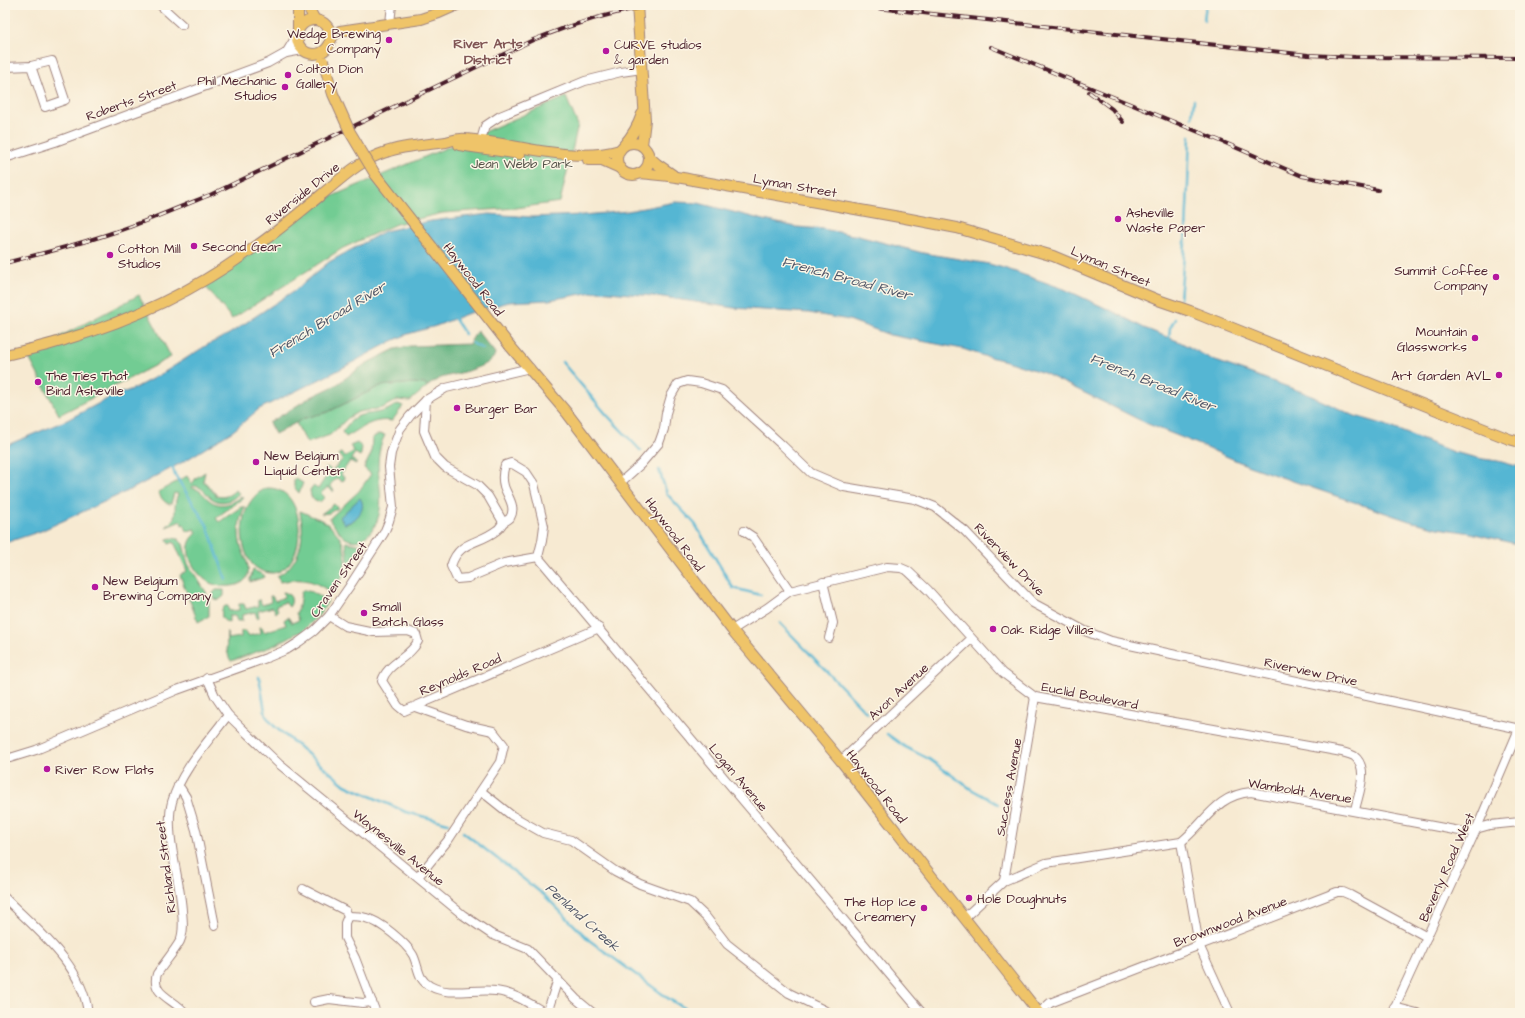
<svg xmlns="http://www.w3.org/2000/svg" width="1525" height="1018" font-family="'Architects Daughter',sans-serif">
<rect width="100%" height="100%" fill="#fcf5e5"/>
<filter id="ink" filterUnits="userSpaceOnUse"><feTurbulence type="fractalNoise" baseFrequency=".025" numOctaves="2"/><feDisplacementMap in="SourceGraphic" scale="8" xChannelSelector="R" yChannelSelector="G"/><feConvolveMatrix kernelMatrix="1 2 1 2 8 2 1 2 1" color-interpolation-filters="sRGB"/></filter>
<filter id="wash" filterUnits="userSpaceOnUse"><feTurbulence type="fractalNoise" baseFrequency=".012" numOctaves="4" result="noise"/><feDisplacementMap in="SourceGraphic" scale="16" xChannelSelector="R" yChannelSelector="G"/><feGaussianBlur stdDeviation="0.9" result="paint"/><feColorMatrix in="noise" values="0 0 0 0 0 0 0 0 0 0 0 0 0 0 0 0 0 1.4 0 .05"/><feComposite in="paint" operator="in"/></filter>
<g filter="url(#wash)">
<rect width="100%" height="100%" fill="#f7ead2"/>
<g fill="#72cc93" stroke="#5e765f" fill-rule="evenodd">
<path d="M566,97L578,125L560,202L516,208L443,213L396,224L343,248L232,319L201,281L316,203Z"/>
<path d="M139,295L171,357L59,415L27,354Z"/>
<path d="M414,383L424,384L428,386L410,401L397,400L382,408L358,412L348,418L330,435L307,443L296,423L309,416L328,412L380,386Z"/>
<path d="M398,404L403,406L392,421C372,418 362,428 346,437L342,432C358,410 360,417 384,411C389,410 393,406 398,404Z"/>
<path d="M379,434L385,435C369,465 388,494 377,521C372,533 359,548 344,537C341,535 339,531 336,528C333,524 330,523 330,518L359,491L371,474L364,468L371,454L372,438ZM360,499L354,520L346,524L340,517Z"/>
<path d="M357,443L362,447L361,454L360,456L355,453L351,459L356,462V464L350,461L341,474L345,479L342,482L337,478L330,485L334,491H332L328,487L321,493L324,498L320,502L315,500L311,497L310,490L313,486L318,489L327,475L323,471L327,467L332,471L343,459L339,455L340,453H341L345,457L354,451L350,446Z"/>
<path d="M205,472L203,481C209,484 210,491 216,494V496C223,498 230,496 235,490L239,493C232,502 220,505 211,498C204,492 202,486 193,486L192,488C200,489 203,494 208,499C218,508 231,505 241,497L243,498L216,518L219,522L241,507H245C239,518 238,530 240,542C242,555 256,571 243,582C235,588 218,587 210,583C193,573 179,547 197,533L195,529L187,531L184,524L182,525L181,521L166,527C181,515 171,510 178,494L174,493L171,504C164,504 161,497 158,492L187,476L192,484L196,478Z"/>
<path d="M294,479H296L303,483L299,493L294,487Z"/>
<path d="M267,488C310,486 308,571 272,573C265,573 258,570 253,565C235,544 239,499 267,488Z"/>
<path d="M334,504L338,508L329,513L321,514Z"/>
<path d="M300,511C303,512 305,513 309,515C313,517 318,518 323,521C352,539 350,569 333,594C314,580 304,577 280,582L277,576C296,567 303,546 302,526C302,521 300,516 300,511Z"/>
<path d="M171,538L178,539L183,544L188,564L206,592L209,602V616L198,622L180,575L187,571L174,542L169,544L167,539Z"/>
<path d="M346,542L362,545L353,559L352,565L349,569Z"/>
<path d="M253,570L264,575L265,577L250,582V579Z"/>
<path d="M216,590H224V596L219,600L214,599L213,593Z"/>
<path d="M303,590L312,592L328,601L319,615L302,632L297,633L273,646L231,661C226,654 226,640 227,632L228,639L241,637V631H246L248,636L261,633L260,627H262L264,632L286,625L284,620L288,617L292,623L299,620L296,613C302,604 298,596 303,590Z"/>
<path d="M283,592C291,593 294,601 289,607L285,602L276,606L278,611L276,613L273,607L258,611L259,617L257,618L255,612L242,615V621H237L235,616H229V622C221,621 221,616 222,609L225,606H228L229,611L239,610V604H244L246,609L258,606V600H260L262,605L271,602L270,596H272L275,601L284,597Z"/>
</g>
<path fill="#5db07d" stroke="#546854" d="M477,331L495,353C494,368 453,374 441,378C436,380 432,383 428,386L424,384L414,383L380,386L328,412L305,418L275,434L269,423L309,398L336,385L365,364L395,349L410,346L469,344Z"/>
<g fill="#54b6d3" stroke="#4f6a7f">
<path d="M675,202L698,203L764,220L796,227L823,229L858,236L923,253L989,264L1007,269L1064,289L1114,312L1144,328L1180,342L1213,360L1305,393L1355,416L1383,424L1453,452L1483,459L1498,461L1520,467V545L1471,533L1438,528L1409,521L1249,466L1193,442L1148,424L1044,373L1003,360L984,356L963,349L890,335L849,320L809,313L734,308L663,297L598,291L549,300L509,302L469,313L436,326L408,334L390,342L337,371L259,409L233,431L183,462L132,489L41,531L5,543V446L67,420L113,396L133,389L163,373L207,345L229,334L298,288L329,262L385,231L431,221L489,214L531,217L584,215L628,211Z"/>
<path d="M360,498C368,509 355,522 344,524L340,517Z"/>
</g>
<g fill="none" stroke-linecap="round" stroke-linejoin="round">
<g stroke="#54b6d3" stroke-width="2.5">
<path d="M1204,20L1206,5"/>
<path d="M1192,117L1194,100"/>
<path d="M1180,299L1186,232L1190,136"/>
<path d="M453,316L465,334"/>
<path d="M1169,339L1170,328L1175,319"/>
<path d="M472,343L483,349"/>
<path d="M562,362L606,414L641,451"/>
<path d="M172,465L175,475L207,525L226,579"/>
<path d="M659,470L667,494L695,524L733,588L761,595"/>
<path d="M780,623L867,713"/>
<path d="M259,677L266,716L274,726L345,785L406,812L448,823"/>
<path d="M887,734L905,747L929,759L971,789L998,804"/>
<path d="M463,832L544,895L589,940L669,999L693,1013"/>
</g>
</g>
</g>
<g filter="url(#ink)">
<g fill="none" stroke-linecap="round" stroke-linejoin="round">
<defs>
<g id="minor">
<path d="M160,5L182,25"/>
<path d="M390,23L392,5"/>
<path d="M286,53L303,50"/>
<path d="M5,67L31,66L52,61L65,100L45,107L31,66"/>
<path d="M481,140L485,126L500,116L585,81L621,72L642,69"/>
<path d="M5,158L55,142L268,63L286,53L297,35"/>
<path d="M426,400L424,431L435,457L445,467L477,485L488,496L503,522"/>
<path d="M511,463L526,472L534,484L544,526L542,541L538,557L504,563L468,578L457,579L451,566C459,540 478,545 497,530C500,528 501,525 503,523C505,521 508,520 510,518C517,507 507,496 504,486C502,479 503,471 505,465Z"/>
<path d="M621,482L641,464L659,443L664,429L666,413L671,396L678,384L687,381L701,383L722,390L783,446L811,473L844,487L915,499L935,507L965,531L1033,603L1085,631L1111,641L1520,729"/>
<path d="M744,531L753,537L790,591"/>
<path d="M538,557L922,1013"/>
<path d="M823,582L833,623L829,638"/>
<path d="M329,616L345,626L374,632L408,631L416,634L418,641C410,658 387,663 382,681L398,706L404,711L599,628"/>
<path d="M732,630L767,608L790,591L887,567L901,568L908,571L928,590L1003,673L1035,697L1342,752C1345,753 1350,754 1354,756C1370,768 1358,795 1355,810"/>
<path d="M207,678L215,696L228,715L279,764L463,915L491,934L528,949L576,999L593,1013"/>
<path d="M415,707L466,725L493,731L504,745L500,762L482,789L449,839L418,877"/>
<path d="M5,757L10,758L36,750L177,690L269,657L288,649L299,642L314,631L329,616L349,587L384,533L389,521L393,507L389,467L391,453L400,429L410,416L426,400L446,388L530,368"/>
<path d="M841,761L971,639"/>
<path d="M178,786L181,789L186,797L196,830L215,926"/>
<path d="M481,791L511,815L543,833L571,840L615,871L640,884L690,902L706,917L727,944L789,993L824,1010L828,1013"/>
<path d="M1181,842L1199,945L1230,1013"/>
<path d="M1004,881L1035,697"/>
<path d="M303,889L346,911L348,916"/>
<path d="M5,898C38,931 82,964 88,1013"/>
<path d="M964,918L1004,881L1046,863L1181,842C1206,822 1216,795 1251,792L1465,832L1490,825L1520,822"/>
<path d="M314,1002L329,999L363,1003L372,1002"/>
<path d="M1394,1007L1417,1013"/>
<path d="M185,1013C175,999 150,995 157,974C164,963 174,952 180,941C184,932 183,921 182,911C180,878 164,833 172,802C181,770 209,741 228,715"/>
<path d="M376,1013L355,958L345,938V923L348,916C354,916 360,916 366,918C380,921 406,943 413,955C419,967 417,979 430,986C449,997 475,988 496,991C514,993 530,1004 546,1013"/>
<path d="M547,1013L558,979"/>
<path d="M1039,1013L1050,1003L1337,892H1343L1350,895L1427,937"/>
<path d="M1392,1013L1476,830L1519,729"/>
</g>
<g id="major">
<path d="M298,5V30"/>
<path d="M307,5L315,20"/>
<path d="M637,5L645,120L642,145"/>
<circle cx="314" cy="37" r="17"/>
<path d="M330,40L335,34L340,31L421,19L439,13L457,5"/>
<circle cx="633" cy="159" r="16"/>
<path d="M459,145L520,154"/>
<path d="M624,145C633,135 638,126 642,114"/>
<path d="M649,157L657,164L673,175"/>
<path d="M588,160H602L620,168"/>
<path d="M640,173C659,175 676,176 693,180L905,218L957,228L1053,256L1158,300L1190,311L1509,439L1520,442"/>
<path d="M510,346L567,413L732,630L841,761L1039,1013"/>
<path d="M5,355C26,350 47,346 67,339C133,320 197,289 252,249C276,233 299,213 321,195C342,178 360,160 386,152C405,145 426,145 446,142C453,140 458,138 466,139C515,143 571,164 620,150"/>
</g>
</defs>
<use href="#minor" stroke="#a0847e" stroke-width="10"/>
<use href="#major" stroke="#a0847e" stroke-width="12"/>
<use href="#minor" stroke="#fff" stroke-width="8"/>
<use href="#major" stroke="#efc469" stroke-width="10"/>
<defs>
<g id="rail">
<path d="M850,5L1308,55L1355,57L1520,58"/>
<path d="M991,47L1223,142L1302,176L1378,190"/>
<path d="M1089,92L1112,109L1123,122"/>
<path d="M5,263C48,252 91,241 132,226C159,216 185,205 212,194L533,40C572,24 612,12 654,5"/>
</g>
</defs>
<use href="#rail" stroke="#4a1f2b" stroke-width="4"/>
<use href="#rail" stroke="#fcf5e5" stroke-width="2.5" stroke-dasharray="8" stroke-linecap="butt"/>
<defs>
<path id="major-bridge" d="M323,61L333,94L350,132L375,174L510,346"/>
</defs>
<use href="#major-bridge" stroke="#a0847e" stroke-width="12" stroke-linecap="butt"/>
<use href="#major-bridge" stroke="#efc469" stroke-width="10"/>
</g>
</g>
<g fill="#b5179e" stroke="#fcf5e5" stroke-width="1.5">
<circle cx="389" cy="40" r="4"/>
<circle cx="606" cy="51" r="4"/>
<circle cx="288" cy="75" r="4"/>
<circle cx="285" cy="87" r="4"/>
<circle cx="1118" cy="219" r="4"/>
<circle cx="194" cy="246" r="4"/>
<circle cx="110" cy="255" r="4"/>
<circle cx="1496" cy="277" r="4"/>
<circle cx="1475" cy="338" r="4"/>
<circle cx="1499" cy="375" r="4"/>
<circle cx="38" cy="382" r="4"/>
<circle cx="457" cy="408" r="4"/>
<circle cx="256" cy="462" r="4"/>
<circle cx="95" cy="587" r="4"/>
<circle cx="364" cy="613" r="4"/>
<circle cx="993" cy="629" r="4"/>
<circle cx="47" cy="769" r="4"/>
<circle cx="969" cy="898" r="4"/>
<circle cx="924" cy="908" r="4"/>
</g>
<g text-anchor="middle" stroke-width="3" stroke-linejoin="round" paint-order="stroke">
<g font-size="13" fill="#4a1f2b" stroke="#fcf5e5" text-anchor="start">
<text x="381" y="38" text-anchor="end">Wedge Brewing<tspan x="381" dy="15">Company</tspan></text>
<text x="614" y="49">CURVE studios<tspan x="614" dy="15">&amp; garden</tspan></text>
<text x="296" y="73">Colton Dion<tspan x="296" dy="15">Gallery</tspan></text>
<text x="277" y="85" text-anchor="end">Phil Mechanic<tspan x="277" dy="15">Studios</tspan></text>
<text x="1126" y="217">Asheville<tspan x="1126" dy="15">Waste Paper</tspan></text>
<text x="202" y="251">Second Gear</text>
<text x="118" y="253">Cotton Mill<tspan x="118" dy="15">Studios</tspan></text>
<text x="1488" y="275" text-anchor="end">Summit Coffee<tspan x="1488" dy="15">Company</tspan></text>
<text x="1467" y="336" text-anchor="end">Mountain<tspan x="1467" dy="15">Glassworks</tspan></text>
<text x="46" y="380">The Ties That<tspan x="46" dy="15">Bind Asheville</tspan></text>
<text x="1491" y="380" text-anchor="end">Art Garden AVL</text>
<text x="465" y="413">Burger Bar</text>
<text x="264" y="460">New Belgium<tspan x="264" dy="15">Liquid Center</tspan></text>
<text x="103" y="585">New Belgium<tspan x="103" dy="15">Brewing Company</tspan></text>
<text x="372" y="611">Small<tspan x="372" dy="15">Batch Glass</tspan></text>
<text x="1001" y="634">Oak Ridge Villas</text>
<text x="55" y="774">River Row Flats</text>
<text x="977" y="903">Hole Doughnuts</text>
<text x="916" y="906" text-anchor="end">The Hop Ice<tspan x="916" dy="15">Creamery</tspan></text>
</g>
<g font-size="13" fill="#4a1f2b" stroke="#fcf5e5">
<text transform="translate(131 100) rotate(-20)" y="5">Roberts Street</text>
<text transform="translate(795 185) rotate(10)" y="5">Lyman Street</text>
<text transform="translate(302 193) rotate(-39)" y="5">Riverside Drive</text>
<text transform="translate(1111 266) rotate(23)" y="5">Lyman Street</text>
<text transform="translate(474 279) rotate(52)" y="5">Haywood Road</text>
<text transform="translate(675 534) rotate(53)" y="5">Haywood Road</text>
<text transform="translate(1010 559) rotate(46)" y="5">Riverview Drive</text>
<text transform="translate(338 579) rotate(-55)" y="5">Craven Street</text>
<text transform="translate(1311 671) rotate(12)" y="5">Riverview Drive</text>
<text transform="translate(460 674) rotate(-23)" y="5">Reynolds Road</text>
<text transform="translate(898 691) rotate(-43)" y="5">Avon Avenue</text>
<text transform="translate(1090 695) rotate(11)" y="5">Euclid Boulevard</text>
<text transform="translate(739 777) rotate(50)" y="5">Logan Avenue</text>
<text transform="translate(877 786) rotate(52)" y="5">Haywood Road</text>
<text transform="translate(1008 787) rotate(-80)" y="5">Success Avenue</text>
<text transform="translate(1300 790) rotate(9)" y="5">Wamboldt Avenue</text>
<text transform="translate(399 847) rotate(39)" y="5">Waynesville Avenue</text>
<text transform="translate(165 867) rotate(-97)" y="5">Richland Street</text>
<text transform="translate(1446 867) rotate(-66)" y="5">Beverly Road West</text>
<text transform="translate(1230 921) rotate(-21)" y="5">Brownwood Avenue</text>
</g>
<g font-size="13" fill="#56534a" stroke="#fcf5e5">
<text x="522" y="168">Jean Webb Park</text>
</g>
<g font-size="14" font-weight="bold" fill="#805555" stroke="#fcf5e5">
<text x="488" y="48">River Arts<tspan x="488" dy="16">District</tspan></text>
</g>
<g font-size="14" font-style="italic" fill="#4e5466" stroke="#fcf5e5">
<text transform="translate(847 278) rotate(15)" y="5">French Broad River</text>
<text transform="translate(327 319) rotate(-31)" y="5">French Broad River</text>
<text transform="translate(1153 382) rotate(22)" y="5">French Broad River</text>
<text transform="translate(583 917) rotate(42)" y="5">Penland Creek</text>
</g>
</g>
<rect width="1525" height="1018" fill="none" stroke="#fcf5e5" stroke-width="20"/>
</svg>
